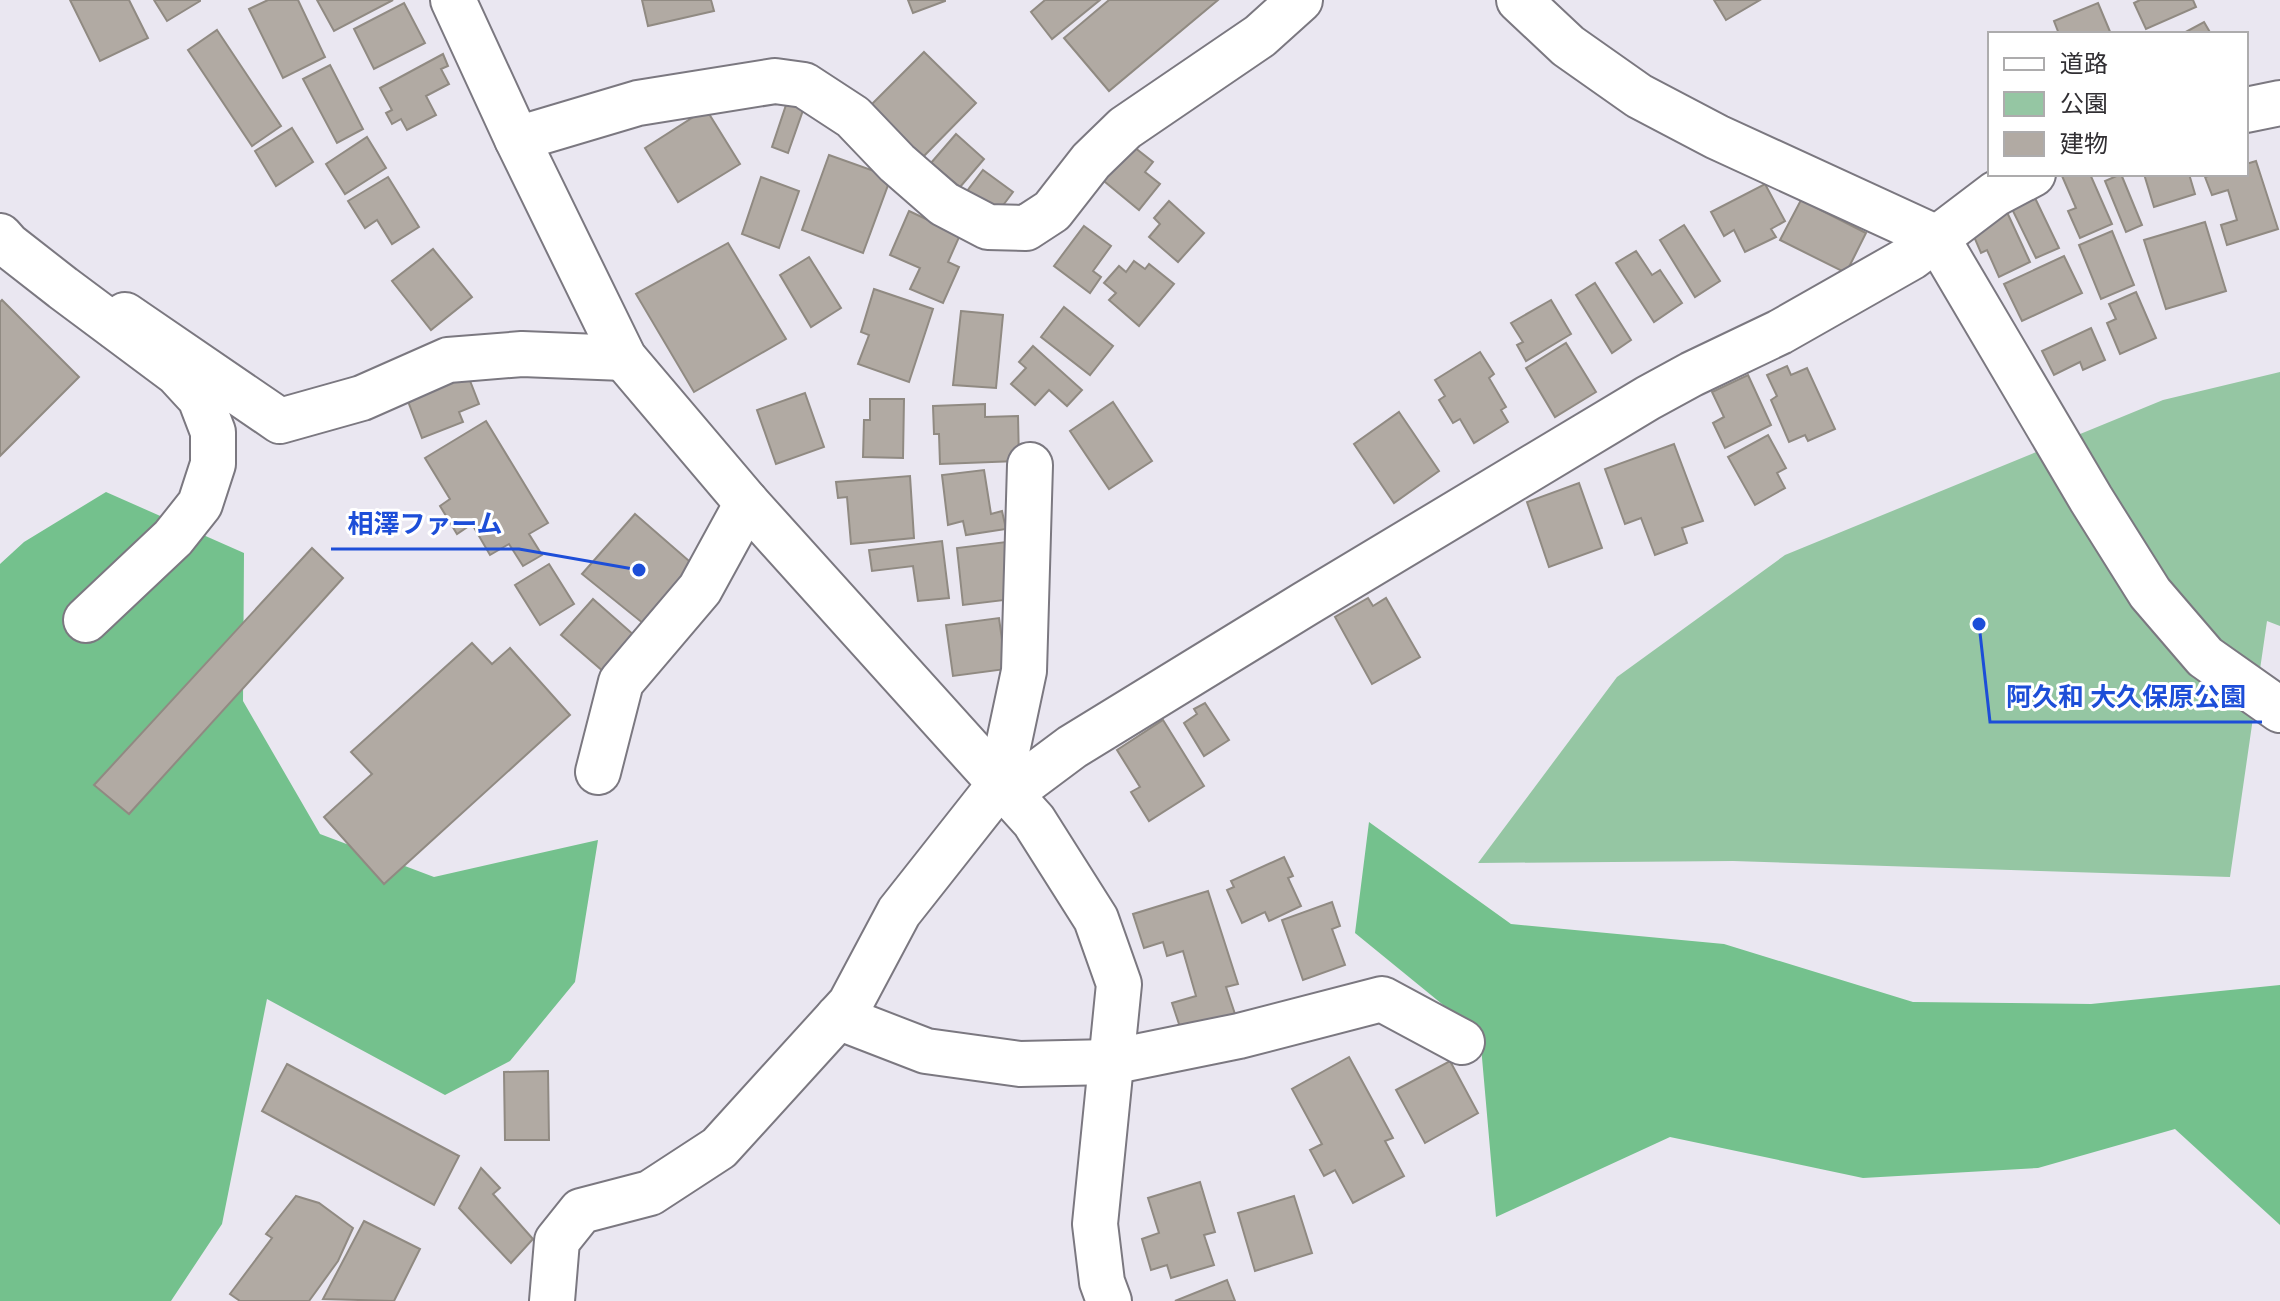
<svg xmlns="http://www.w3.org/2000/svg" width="2280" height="1301" font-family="'DM Sans','Noto Sans JP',sans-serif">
<rect width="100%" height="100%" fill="#eae7f1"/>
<path fill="#95c6a3" d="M2280,372V626L2267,621L2230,877L1733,861L1478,863L1617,677L1785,555L2163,400Z"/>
<g fill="#74c18d">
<path d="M106,492L244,553L243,701L320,834L434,877L598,840L575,982L510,1061L445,1095L267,999L222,1224L171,1301H0V564L24,542Z"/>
<path d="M1369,822L1511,924L1724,944L1913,1002L2091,1004L2280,985V1225L2175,1129L2038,1168L1863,1178L1670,1137L1496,1217L1480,1035L1355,933Z"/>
</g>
<g fill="#b1aaa3" stroke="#908a82" stroke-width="2">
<path d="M70,0H129L148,38L100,61Z"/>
<path d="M154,0H200V1L167,21Z"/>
<path d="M268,0H298L325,57L283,78L249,9Z"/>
<path d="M317,0H393L334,31Z"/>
<path d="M642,0H711L714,11L648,26Z"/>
<path d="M908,0H945V1L913,13Z"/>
<path d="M1045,0H1100L1052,39L1031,12Z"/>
<path d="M1109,0H1218L1109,91L1064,38Z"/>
<path d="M1714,0H1760L1726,20Z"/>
<path d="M2140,0H2193L2196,7L2146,29L2134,3Z"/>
<path d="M404,3L425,43L374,69L354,29Z"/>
<path d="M2098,3L2111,34H2059L2054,21Z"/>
<path d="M2204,22L2211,34H2182Z"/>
<path d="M217,30L281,126L252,146L188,50Z"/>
<path d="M924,52L976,103L920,160L867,109Z"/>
<path d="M443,54L448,66L441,69L449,84L426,96L436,115L407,130L401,119L392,124L386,113L392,110L380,88Z"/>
<path d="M330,65L363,129L337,143L303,79Z"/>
<path d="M791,90L808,96L788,153L772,147Z"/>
<path d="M706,109L740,164L678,202L645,148Z"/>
<path d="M292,128L313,162L276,186L255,151Z"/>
<path d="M956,134L984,159L960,187L931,163Z"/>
<path d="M367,137L386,168L345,194L326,164Z"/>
<path d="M1134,147L1153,162L1145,172L1160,184L1139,210L1099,177Z"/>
<path d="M829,155L891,177L863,253L802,230Z"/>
<path d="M2256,161L2278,229L2227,245L2221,225L2237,220L2228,190L2212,195L2205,177L2215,174H2246V164Z"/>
<path d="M983,170L1013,192L995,216L964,195Z"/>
<path d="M2066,174H2090L2112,224L2080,238L2068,211L2076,208L2062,176Z"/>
<path d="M2121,174L2142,225L2126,232L2105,181Z"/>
<path d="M2144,174H2189L2195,194L2154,207Z"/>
<path d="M388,177L419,227L392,244L377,220L365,228L348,201Z"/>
<path d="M761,177L799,191L779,248L742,234Z"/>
<path d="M1765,184L1785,221L1771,229L1776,237L1745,252L1734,230L1724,236L1711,212Z"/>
<path d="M2035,198L2059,248L2036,258L2012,209Z"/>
<path d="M1801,200L1866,233L1846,273L1780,240Z"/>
<path d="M1169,201L1204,233L1178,262L1149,237L1160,224L1154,218Z"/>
<path d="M2006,210L2030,262L1999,277L1987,250L1981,253L1972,232Z"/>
<path d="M909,211L960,235L948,262L959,267L943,303L910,289L920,268L890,255Z"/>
<path d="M2205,222L2226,291L2166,309L2144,240Z"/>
<path d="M1684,225L1720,281L1695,297L1660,240Z"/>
<path d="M1084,226L1111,246L1093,271L1101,277L1090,293L1054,266Z"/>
<path d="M2112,231L2134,285L2101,299L2079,245Z"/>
<path d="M728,243L786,339L694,392L636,294Z"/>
<path d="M433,249L472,297L431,330L392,281Z"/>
<path d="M1636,251L1652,275L1660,270L1682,303L1654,322L1616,263Z"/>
<path d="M2064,256L2082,293L2022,321L2004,284Z"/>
<path d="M809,257L841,308L811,327L780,275Z"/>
<path d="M1134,261L1145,269L1149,264L1174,284L1139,326L1109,300L1116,293L1104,283L1119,266L1126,272Z"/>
<path d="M1595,283L1631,340L1612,353L1576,295Z"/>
<path d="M874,289L933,309L909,382L858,364L869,335L861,332Z"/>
<path d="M2136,292L2156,338L2120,354L2107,323L2116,319L2109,304Z"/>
<path d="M2,300L79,377L0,456V302Z"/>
<path d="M1551,300L1571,334L1526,361L1517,345L1523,342L1511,323Z"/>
<path d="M1064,307L1113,346L1090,375L1041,337Z"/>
<path d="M961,311L1003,315L996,388L953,385Z"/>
<path d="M2091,328L2105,360L2083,370L2080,362L2054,375L2042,351Z"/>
<path d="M1566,343L1596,392L1555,417L1526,368Z"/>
<path d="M1033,346L1082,390L1067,406L1049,390L1035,405L1011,384L1026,368L1019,362Z"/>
<path d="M1480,352L1494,374L1489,378L1506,407L1501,410L1508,422L1474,443L1460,419L1453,423L1439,400L1445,396L1435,380Z"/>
<path d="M1787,366L1791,375L1807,368L1835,429L1808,441L1805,435L1789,442L1771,400L1777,396L1767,375Z"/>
<path d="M467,373L479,404L459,412L463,422L422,438L406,396Z"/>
<path d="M1748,375L1771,425L1725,448L1713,423L1724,417L1712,392Z"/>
<path d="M805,393L824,447L776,464L757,410Z"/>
<path d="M870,399H904L903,458L863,457L864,420H870Z"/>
<path d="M1113,402L1152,461L1109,489L1070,431Z"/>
<path d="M985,404V417L1018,416L1019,461L940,464L939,434H934L933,406Z"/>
<path d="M1399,412L1439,471L1394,503L1354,444Z"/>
<path d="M486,421L548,523L529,534L542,555L523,566L509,544L490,555L472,524L457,534L440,506L450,499L425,458Z"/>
<path d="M1768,435L1786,468L1777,473L1785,488L1755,505L1728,457Z"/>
<path d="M1674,444L1703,521L1682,528L1687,543L1655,555L1641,518L1625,524L1605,469Z"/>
<path d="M984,470L991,514L1002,511L1006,529L966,535L963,521L948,525L942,475Z"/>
<path d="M910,476L914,538L851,544L847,497L838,498L836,482Z"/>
<path d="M1579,483L1602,548L1549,567L1527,502Z"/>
<path d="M635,514L696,567L644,624L582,574Z"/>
<path d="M942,541L949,598L918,601L913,566L872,571L869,550Z"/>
<path d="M1006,542L1013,599L963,605L957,548Z"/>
<path d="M312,548L343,578L129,814L94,785Z"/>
<path d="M549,564L574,604L540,625L515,585Z"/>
<path d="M1368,598L1373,606L1386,598L1420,657L1372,684L1335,617Z"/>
<path d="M593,599L635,636L604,672L561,635Z"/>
<path d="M999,618L1006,669L953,676L946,625Z"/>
<path d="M472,643L492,664L510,648L570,715L384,884L324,817L372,774L351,752Z"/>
<path d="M1205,703L1229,740L1204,756L1184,723L1197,714L1194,709Z"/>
<path d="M1163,720L1204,786L1149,821L1131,792L1140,787L1117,750Z"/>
<path d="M1284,857L1293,876L1288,878L1301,906L1269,921L1265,912L1242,923L1227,890L1234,887L1231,881Z"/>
<path d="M1208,891L1238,984L1226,987L1235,1014L1181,1030L1172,1003L1196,996L1183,951L1167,956L1163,942L1144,948L1133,914Z"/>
<path d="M1332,902L1340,926L1332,929L1345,965L1303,980L1282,920Z"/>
<path d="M1349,1057L1393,1138L1385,1141L1404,1176L1353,1203L1335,1170L1324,1176L1310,1150L1322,1144L1292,1089Z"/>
<path d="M1450,1061L1478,1113L1425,1143L1396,1090Z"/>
<path d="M287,1064L459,1156L434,1205L262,1111Z"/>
<path d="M548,1071L549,1140H505L504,1072Z"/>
<path d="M481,1168L500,1188L493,1194L533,1239L511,1263L459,1208Z"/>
<path d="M1200,1182L1215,1232L1204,1235L1214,1265L1171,1278L1167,1265L1151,1270L1142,1239L1159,1233L1148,1198Z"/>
<path d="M296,1196L319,1203L353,1228L338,1261L309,1301H240L230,1294L272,1238L266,1234Z"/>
<path d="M1294,1196L1312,1253L1255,1271L1238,1213Z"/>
<path d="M364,1221L420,1249L394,1301L323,1299Z"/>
<path d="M1227,1280L1235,1301H1175Z"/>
</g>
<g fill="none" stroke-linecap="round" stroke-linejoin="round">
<defs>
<g id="minor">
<path d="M453,0L517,139L624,358L747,503L1034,821L1096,919L1119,984L1095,1224L1102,1282L1109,1301"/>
<path d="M1519,0L1568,46L1639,96L1717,137L1937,238L2091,499L2150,593L2205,657L2280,710"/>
<path d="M2246,110L2280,103"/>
<path d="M517,139L638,103L775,81L804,85L853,117L897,163L944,204L988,227L1026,228L1052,211L1091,161L1125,128L1260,36L1300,0"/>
<path d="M0,236L8,245L63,288L177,373L200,398L213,432V464L200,504L173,538L86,620"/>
<path d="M116,327L125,315L280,421L362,398L448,360L522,354L624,358"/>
<path d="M598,772L621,682L700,589L747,503"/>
<path d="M1009,794L1072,747L1305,604L1648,398L1692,374L1780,332L1912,257L1995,194L2033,174"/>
<path d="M838,1017L926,1051L1020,1064L1111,1062L1239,1036L1382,999L1462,1042"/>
<path d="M552,1301L557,1241L581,1211L650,1193L719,1148L850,1004L899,912L1000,784L1024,671L1030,465"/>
</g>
</defs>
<use href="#minor" stroke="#7b7880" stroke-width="48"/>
<use href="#minor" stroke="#fff" stroke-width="44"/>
</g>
<path fill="none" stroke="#1d4ed8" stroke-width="3" d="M639 570L519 549H331M1979 624L1990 722H2262"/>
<g fill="#1d4ed8" stroke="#fff" stroke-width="3">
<circle cx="639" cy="570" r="8"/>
<circle cx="1979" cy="624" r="8"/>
</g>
<g font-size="26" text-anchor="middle" font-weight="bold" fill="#1d4ed8" stroke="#fff" stroke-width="6" stroke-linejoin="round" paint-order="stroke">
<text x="425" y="533">相澤ファーム</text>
<text x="2126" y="706">阿久和 大久保原公園</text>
</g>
<rect x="1988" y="32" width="260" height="144" fill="#ffffff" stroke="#adacad" stroke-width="2"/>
<rect x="2004" y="58" width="40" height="12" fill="#ffffff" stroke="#adacad" stroke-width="2"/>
<text x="2060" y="72" font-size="24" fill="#312f33">道路</text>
<rect x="2004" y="92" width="40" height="24" fill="#95c6a3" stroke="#adacad" stroke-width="2"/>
<text x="2060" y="112" font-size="24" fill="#312f33">公園</text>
<rect x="2004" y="132" width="40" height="24" fill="#b1aaa3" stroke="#adacad" stroke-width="2"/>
<text x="2060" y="152" font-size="24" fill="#312f33">建物</text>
</svg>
